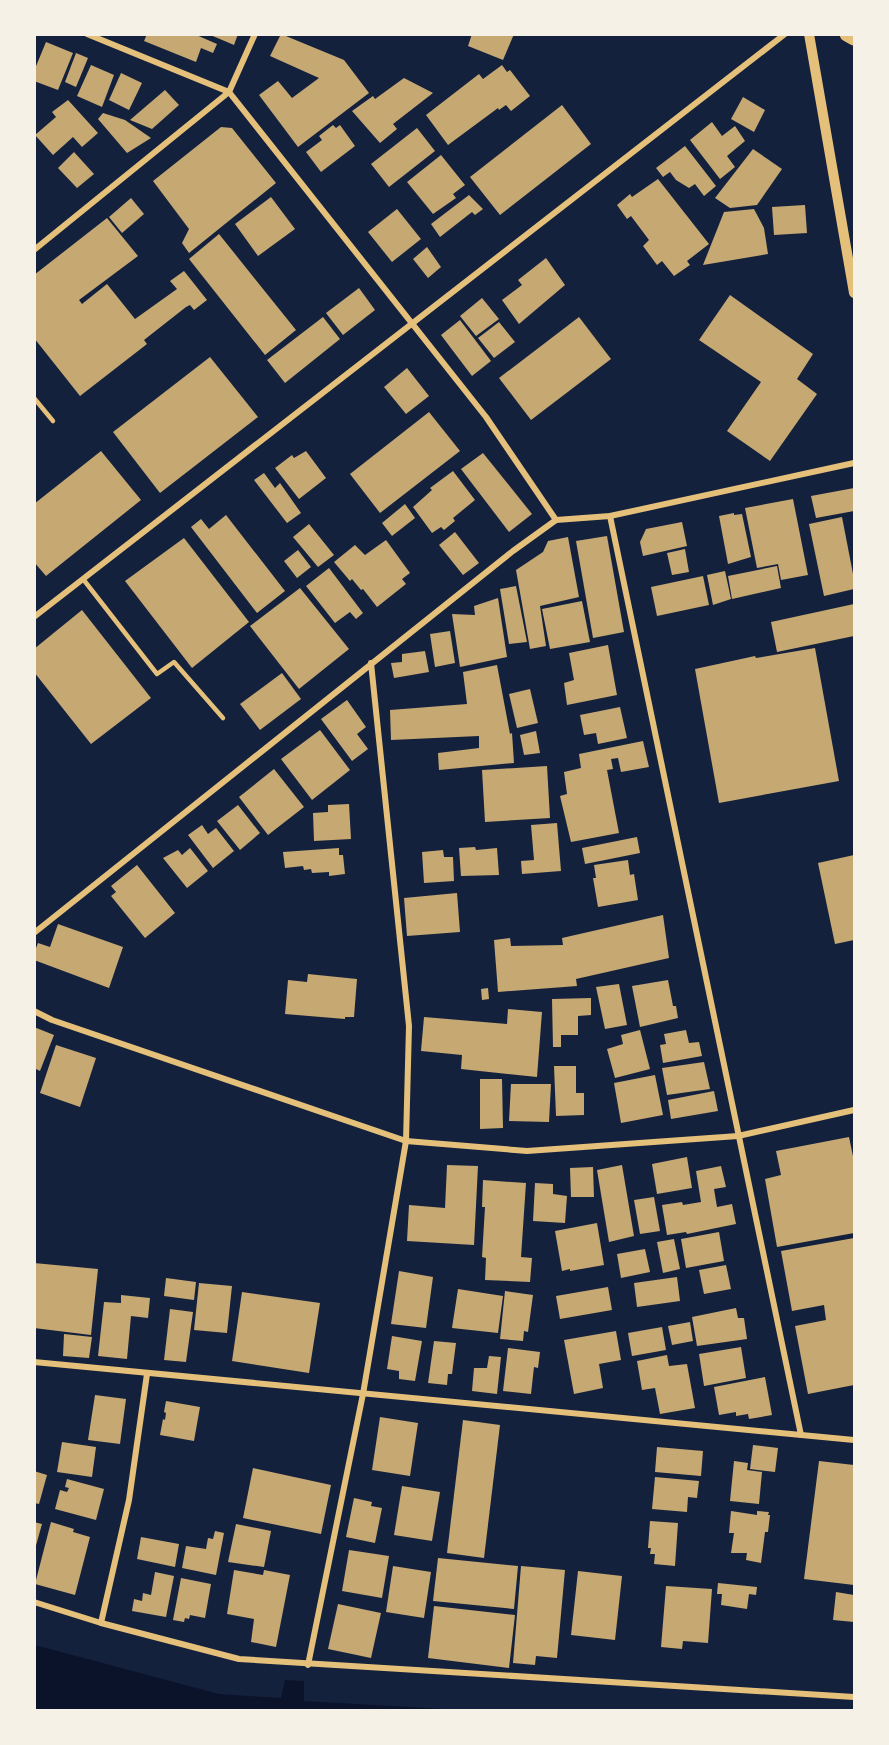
<svg xmlns="http://www.w3.org/2000/svg" width="889" height="1745" font-family="Quicksand,sans-serif">
<rect width="100%" height="100%" fill="#14213d"/>
<path fill="#0b132b" d="M35,1645L219,1694L281,1698L285,1680L304,1681V1701L464,1710H35Z"/>
<g fill="#c6a872">
<path d="M147,34H194L217,44L213,53L201,48L196,62L144,41Z"/>
<path d="M208,34H238L234,45Z"/>
<path d="M281,34L344,60L369,93L298,147L259,95L278,81L292,98L319,78L270,56Z"/>
<path d="M472,34H514L503,60L468,46Z"/>
<path d="M46,42L73,53L58,90L34,81V71Z"/>
<path d="M76,53L88,58L76,87L65,82Z"/>
<path d="M91,65L114,75L102,107L77,96Z"/>
<path d="M502,65L507,72L510,70L530,96L511,111L506,105L499,110L498,108L448,145L426,115L479,74L483,79Z"/>
<path d="M121,73L142,83L129,110L109,100Z"/>
<path d="M404,78L433,93L393,124L397,129L380,143L352,111L373,96L375,99Z"/>
<path d="M165,90L179,105L152,129L130,120Z"/>
<path d="M743,97L765,110L754,132L731,119Z"/>
<path d="M68,100L98,133L82,147L73,137L53,155L35,135L56,117L52,112Z"/>
<path d="M562,105L591,144L500,215L470,177Z"/>
<path d="M103,113L125,120L151,138L127,153L98,119Z"/>
<path d="M712,122L722,136L735,126L745,141L727,156L735,167L720,179L690,140Z"/>
<path d="M333,125L336,128L340,125L355,146L321,172L306,152L322,140L319,136Z"/>
<path d="M221,127L232,128L276,183L189,253L182,243L189,229L153,181Z"/>
<path d="M417,128L435,151L389,187L371,164Z"/>
<path d="M685,146L716,186L704,196L695,184L689,188L676,180L670,172L663,177L656,168Z"/>
<path d="M753,149L782,169L757,205L730,208L715,198Z"/>
<path d="M74,152L94,174L77,188L58,168Z"/>
<path d="M441,155L465,185L453,194L456,198L433,214L407,182Z"/>
<path d="M658,179L709,244L687,261L690,265L674,276L662,261L657,265L643,246L649,240L631,216L627,219L617,205L630,194L632,197Z"/>
<path d="M469,195L483,209L475,215L472,212L440,237L431,224Z"/>
<path d="M271,197L295,229L258,256L235,224Z"/>
<path d="M131,198L144,214L122,233L109,217Z"/>
<path d="M805,205L807,233L774,235L772,207Z"/>
<path d="M397,209L421,239L392,262L368,232Z"/>
<path d="M754,209L764,228L768,254L703,265L724,212Z"/>
<path d="M107,218L138,256L79,300L82,304L107,284L135,319L177,289L170,281L184,271L207,300L194,310L190,305L186,307L144,340L147,344L80,396L34,338V275Z"/>
<path d="M219,234L296,330L265,355L189,259Z"/>
<path d="M427,247L441,267L428,278L413,259Z"/>
<path d="M546,258L565,285L519,324L502,300L522,285L518,280Z"/>
<path d="M359,288L375,310L343,335L326,313Z"/>
<path d="M730,295L813,354L797,379L817,394L770,461L727,431L761,382L699,340Z"/>
<path d="M482,298L499,319L476,336L460,316Z"/>
<path d="M323,317L340,339L285,383L267,360Z"/>
<path d="M579,317L611,359L531,420L499,378Z"/>
<path d="M460,320L491,361L472,376L441,335Z"/>
<path d="M499,322L515,342L494,358L478,338Z"/>
<path d="M210,357L258,417L160,493L113,432Z"/>
<path d="M407,368L429,396L406,414L384,387Z"/>
<path d="M429,412L460,451L380,513L350,474Z"/>
<path d="M101,451L141,500L46,576L34,562V504Z"/>
<path d="M306,451L326,478L299,499L275,468L292,455L294,458Z"/>
<path d="M483,453L532,514L509,532L461,469Z"/>
<path d="M453,471L475,500L453,518L455,521L444,530L441,527L432,533L413,507L432,490L430,488Z"/>
<path d="M264,473L275,488L280,483L301,513L287,523L254,480Z"/>
<path d="M854,488V511L816,518L811,496Z"/>
<path d="M793,499L808,575L781,580L778,564L757,568L745,508Z"/>
<path d="M405,504L415,518L392,536L382,523Z"/>
<path d="M734,513V515L742,514L751,557L728,564L719,516Z"/>
<path d="M226,515L285,591L257,613L191,527L201,519L209,529Z"/>
<path d="M842,517L854,579V589L824,596L809,524Z"/>
<path d="M682,522L687,546L643,556L640,542L646,529Z"/>
<path d="M309,524L334,555L318,567L293,537Z"/>
<path d="M455,532L479,563L463,575L439,545Z"/>
<path d="M607,536L624,632L593,638L576,541Z"/>
<path d="M568,537L579,597L540,606L546,646L530,649L516,570L543,552L548,541Z"/>
<path d="M184,538L249,622L192,668L125,581Z"/>
<path d="M386,540L410,573L402,579L406,584L377,607L363,589L361,590L352,579L350,581L334,562L355,545L365,555Z"/>
<path d="M685,549L689,572L672,575L667,553Z"/>
<path d="M298,550L311,567L297,578L284,561Z"/>
<path d="M777,566L781,588L732,599L728,576Z"/>
<path d="M329,568L363,613L356,619L350,612L335,623L306,586Z"/>
<path d="M725,571L731,599L713,605L707,575Z"/>
<path d="M703,576L709,605L657,616L651,587Z"/>
<path d="M516,586L527,642L509,644L500,589Z"/>
<path d="M300,588L349,649L299,689L250,626Z"/>
<path d="M498,598L507,657L460,667L452,614L475,615L474,606Z"/>
<path d="M582,601L590,642L550,649L542,609Z"/>
<path d="M854,604V636L777,652L771,622Z"/>
<path d="M82,610L151,698L91,744L34,672V649Z"/>
<path d="M450,631L455,663L435,667L430,634Z"/>
<path d="M608,645L617,695L567,705L564,683L574,680L569,653Z"/>
<path d="M815,648L839,781L719,803L695,669L755,656L756,658Z"/>
<path d="M425,651L429,672L394,678L391,663L402,662V654Z"/>
<path d="M497,665L510,734L512,733L514,763L439,770L438,753L479,748V736L391,740L390,710L467,704L463,672Z"/>
<path d="M282,673L301,699L260,730L240,704Z"/>
<path d="M530,689L538,723L517,728L509,694Z"/>
<path d="M347,700L366,727L357,734L368,749L352,761L321,719Z"/>
<path d="M620,707L627,738L598,744L596,733L584,735L580,715Z"/>
<path d="M320,730L350,770L312,800L281,759Z"/>
<path d="M536,731L540,753L524,755L520,735Z"/>
<path d="M643,741L649,767L621,772L618,758L611,759L613,769L607,770L619,833L571,842L560,796L567,794L564,772L581,768L579,754Z"/>
<path d="M547,766L550,818L485,822L482,770Z"/>
<path d="M274,769L304,807L268,835L239,797Z"/>
<path d="M349,804L351,839L314,841L313,813L328,812V805Z"/>
<path d="M238,805L260,833L240,850L217,821Z"/>
<path d="M557,823L561,871L522,874L521,861L534,860L531,825Z"/>
<path d="M202,825L208,834L216,828L234,851L213,868L188,835Z"/>
<path d="M637,837L640,853L585,864L582,848Z"/>
<path d="M475,847L476,850L497,848L499,875L461,876L459,848Z"/>
<path d="M190,848L208,871L187,888L163,858L178,850L182,855Z"/>
<path d="M339,848V855H343L345,874L329,876V872L312,873L311,869L304,870L303,866L285,868L283,852Z"/>
<path d="M443,850L444,857H453L454,881L424,883L422,852Z"/>
<path d="M854,855V940L835,944L818,863Z"/>
<path d="M628,860L630,875L634,874L638,900L598,907L593,878H596L594,865Z"/>
<path d="M137,865L175,913L145,938L111,896L116,892L111,886Z"/>
<path d="M457,893L460,932L407,936L404,898Z"/>
<path d="M663,915L669,958L576,979L577,986L498,992L494,940L510,938L511,946L563,945L562,938Z"/>
<path d="M58,924L123,947L109,988L34,960V953L38,943L50,947Z"/>
<path d="M308,974L357,979L354,1017H345V1019L285,1014L288,980L307,982Z"/>
<path d="M668,980L673,1006H676L678,1018L640,1027L632,986Z"/>
<path d="M619,984L627,1025L605,1029L596,987Z"/>
<path d="M488,988L489,999L482,1000L481,989Z"/>
<path d="M591,998V1015L578,1016V1035H561V1047H553L552,999Z"/>
<path d="M508,1009L542,1012L537,1077L461,1069L462,1055L421,1051L424,1017L507,1024Z"/>
<path d="M34,1027L54,1035L40,1071L34,1068Z"/>
<path d="M640,1030L650,1069L615,1078L607,1049L623,1044L621,1035Z"/>
<path d="M686,1030L689,1043L699,1042L702,1056L663,1063L660,1045L666,1044L664,1034Z"/>
<path d="M56,1045L96,1058L80,1107L40,1093Z"/>
<path d="M704,1062L710,1089L667,1095L662,1068Z"/>
<path d="M554,1066H576V1093H584V1115L556,1116Z"/>
<path d="M655,1075L663,1115L621,1123L614,1083Z"/>
<path d="M480,1079H502L503,1128L480,1129Z"/>
<path d="M511,1084H551L549,1122L509,1121Z"/>
<path d="M714,1091L718,1111L671,1119L668,1100Z"/>
<path d="M849,1137L854,1161V1233L777,1247L765,1179L781,1175L776,1151Z"/>
<path d="M687,1157L692,1188L657,1194L652,1164Z"/>
<path d="M447,1165L478,1166L474,1245L407,1241L409,1205L445,1208Z"/>
<path d="M622,1165L634,1236L609,1242L597,1170Z"/>
<path d="M721,1166L726,1187L714,1189L717,1207L732,1204L736,1224L687,1234L686,1232L667,1235L662,1205L682,1202L683,1205L701,1202L696,1171Z"/>
<path d="M593,1167L594,1197H571L570,1168Z"/>
<path d="M483,1180L526,1183L521,1257L532,1258L530,1282L485,1280L486,1258L482,1257L485,1207H482Z"/>
<path d="M535,1183L553,1184V1194L567,1196L565,1223L533,1221Z"/>
<path d="M654,1197L660,1231L640,1234L634,1200Z"/>
<path d="M597,1223L604,1265L570,1271V1269L562,1271L555,1231Z"/>
<path d="M719,1232L724,1261L686,1268L681,1239Z"/>
<path d="M854,1238V1385L808,1394L795,1326L826,1320L824,1305L792,1311L781,1251Z"/>
<path d="M674,1239L680,1269L663,1273L657,1242Z"/>
<path d="M645,1249L650,1272L621,1278L617,1254Z"/>
<path d="M34,1263L98,1269L91,1335L34,1328Z"/>
<path d="M726,1265L731,1289L704,1294L699,1270Z"/>
<path d="M399,1271L433,1277L426,1328L391,1324Z"/>
<path d="M677,1277L680,1301L637,1307L634,1283Z"/>
<path d="M166,1278L196,1282L194,1300L164,1296Z"/>
<path d="M199,1283L232,1286L227,1333L194,1330Z"/>
<path d="M608,1287L612,1310L560,1319L556,1296Z"/>
<path d="M458,1289L503,1296L498,1333L452,1328Z"/>
<path d="M505,1291L533,1295L528,1332L524,1331L523,1341L500,1339Z"/>
<path d="M242,1292L320,1303L309,1373L232,1361Z"/>
<path d="M121,1295L150,1298L148,1318L131,1316L127,1359L98,1356L104,1302L121,1303Z"/>
<path d="M736,1308L738,1318H744L747,1339L697,1346L692,1317Z"/>
<path d="M170,1309L193,1312L186,1362L164,1360Z"/>
<path d="M690,1322L693,1341L672,1345L668,1326Z"/>
<path d="M662,1327L666,1350L632,1356L628,1333Z"/>
<path d="M616,1331L621,1360L599,1364L603,1388L574,1394L564,1340Z"/>
<path d="M64,1334L92,1337L89,1358L63,1356Z"/>
<path d="M392,1336L422,1341L415,1381L399,1379V1371L387,1369Z"/>
<path d="M434,1341L456,1343L452,1374H448L447,1385L428,1383Z"/>
<path d="M741,1347L746,1378L704,1386L699,1354Z"/>
<path d="M508,1348L540,1352L538,1368L534,1367L531,1394L503,1391Z"/>
<path d="M667,1355L669,1366L687,1364L695,1408L660,1414L655,1388L642,1390L637,1361Z"/>
<path d="M489,1356L501,1357L497,1394L472,1391L474,1368H487Z"/>
<path d="M765,1377L772,1415L749,1419L748,1414L736,1416V1412L719,1415L714,1387Z"/>
<path d="M95,1395L126,1399L120,1444L88,1440Z"/>
<path d="M166,1401L200,1407L194,1441L160,1435L163,1419L165,1420L166,1413L164,1412Z"/>
<path d="M380,1417L418,1423L410,1476L372,1470Z"/>
<path d="M463,1420L500,1425L484,1558L447,1553Z"/>
<path d="M62,1442L96,1447L92,1477L57,1472Z"/>
<path d="M753,1445L778,1448L775,1472L750,1469Z"/>
<path d="M657,1447L703,1451L701,1476L655,1472Z"/>
<path d="M734,1461L748,1463L747,1470L762,1472L759,1504L730,1501Z"/>
<path d="M819,1461L854,1465V1585L804,1579Z"/>
<path d="M253,1468L331,1485L321,1534L243,1518Z"/>
<path d="M34,1471L47,1475L39,1504L34,1503Z"/>
<path d="M655,1477L699,1481L697,1498L688,1497L687,1512L652,1509Z"/>
<path d="M67,1479L104,1489L96,1520L55,1509L60,1490L67,1492L69,1488L65,1487Z"/>
<path d="M402,1486L440,1492L432,1541L394,1535Z"/>
<path d="M354,1498L372,1502L371,1506L382,1508L375,1543L346,1537Z"/>
<path d="M731,1511L757,1515V1511L769,1512L768,1515H770L768,1532H765L761,1563L746,1560L747,1553H731L734,1533H729Z"/>
<path d="M650,1521L678,1523L675,1566L654,1564L655,1554H650L651,1548H648Z"/>
<path d="M34,1522L42,1524L35,1549H34Z"/>
<path d="M51,1522L74,1529L73,1532L90,1537L75,1595L35,1584Z"/>
<path d="M236,1524L271,1531L264,1567L228,1562Z"/>
<path d="M215,1531L224,1533L216,1575L182,1568L186,1546L206,1549L208,1538L213,1539Z"/>
<path d="M141,1537L179,1544L175,1567L137,1559Z"/>
<path d="M349,1550L389,1556L382,1598L342,1591Z"/>
<path d="M438,1558L518,1566L514,1609L433,1601Z"/>
<path d="M393,1566L431,1572L424,1618L386,1612Z"/>
<path d="M521,1566L565,1570L557,1658L536,1656L535,1665L513,1663Z"/>
<path d="M234,1570L263,1575L264,1570L290,1575L276,1647L251,1642L254,1619L227,1614Z"/>
<path d="M578,1571L622,1576L615,1640L571,1635Z"/>
<path d="M155,1572L174,1576L166,1617L132,1611L134,1599L142,1601L143,1593L151,1595Z"/>
<path d="M181,1578L211,1584L205,1618L190,1615L189,1619L185,1618L184,1622L173,1620Z"/>
<path d="M718,1583L757,1587L756,1595L749,1594L747,1609L721,1605L722,1594H717Z"/>
<path d="M666,1586L712,1589L708,1643L683,1641L682,1649L661,1647Z"/>
<path d="M836,1592L854,1595V1622L833,1620Z"/>
<path d="M338,1604L381,1613L371,1658L328,1649Z"/>
<path d="M434,1606L515,1615L509,1668L428,1658Z"/>
</g>
<g fill="none" stroke-linecap="round" stroke-linejoin="round">
<g stroke="#e5c07b" stroke-width="4.5">
<path d="M34,398L53,421"/>
<path d="M83,579L157,674L174,662L223,718"/>
</g>
<g stroke="#e5c07b" stroke-width="6">
<path d="M87,34L229,92L486,417L556,520"/>
<path d="M34,250L229,92L255,34"/>
<path d="M610,516L801,1435"/>
<path d="M34,617L785,34"/>
<path d="M34,933L513,551L556,520L610,516L854,463"/>
<path d="M34,1011L52,1020L406,1141L527,1151L738,1136L854,1110"/>
<path d="M34,1362L854,1440"/>
<path d="M34,1602L101,1623L239,1659L854,1697"/>
<path d="M101,1623L129,1500L147,1374"/>
<path d="M308,1665L363,1394L406,1141L409,1026L371,663"/>
</g>
<path stroke="#e5c07b" stroke-width="10" d="M809,34L854,293"/>
<path stroke="#e5c07b" stroke-width="15" d="M847,34L854,38"/>
</g>
<rect width="889" height="1745" fill="none" stroke="#f6f1e7" stroke-width="72"/>
</svg>
